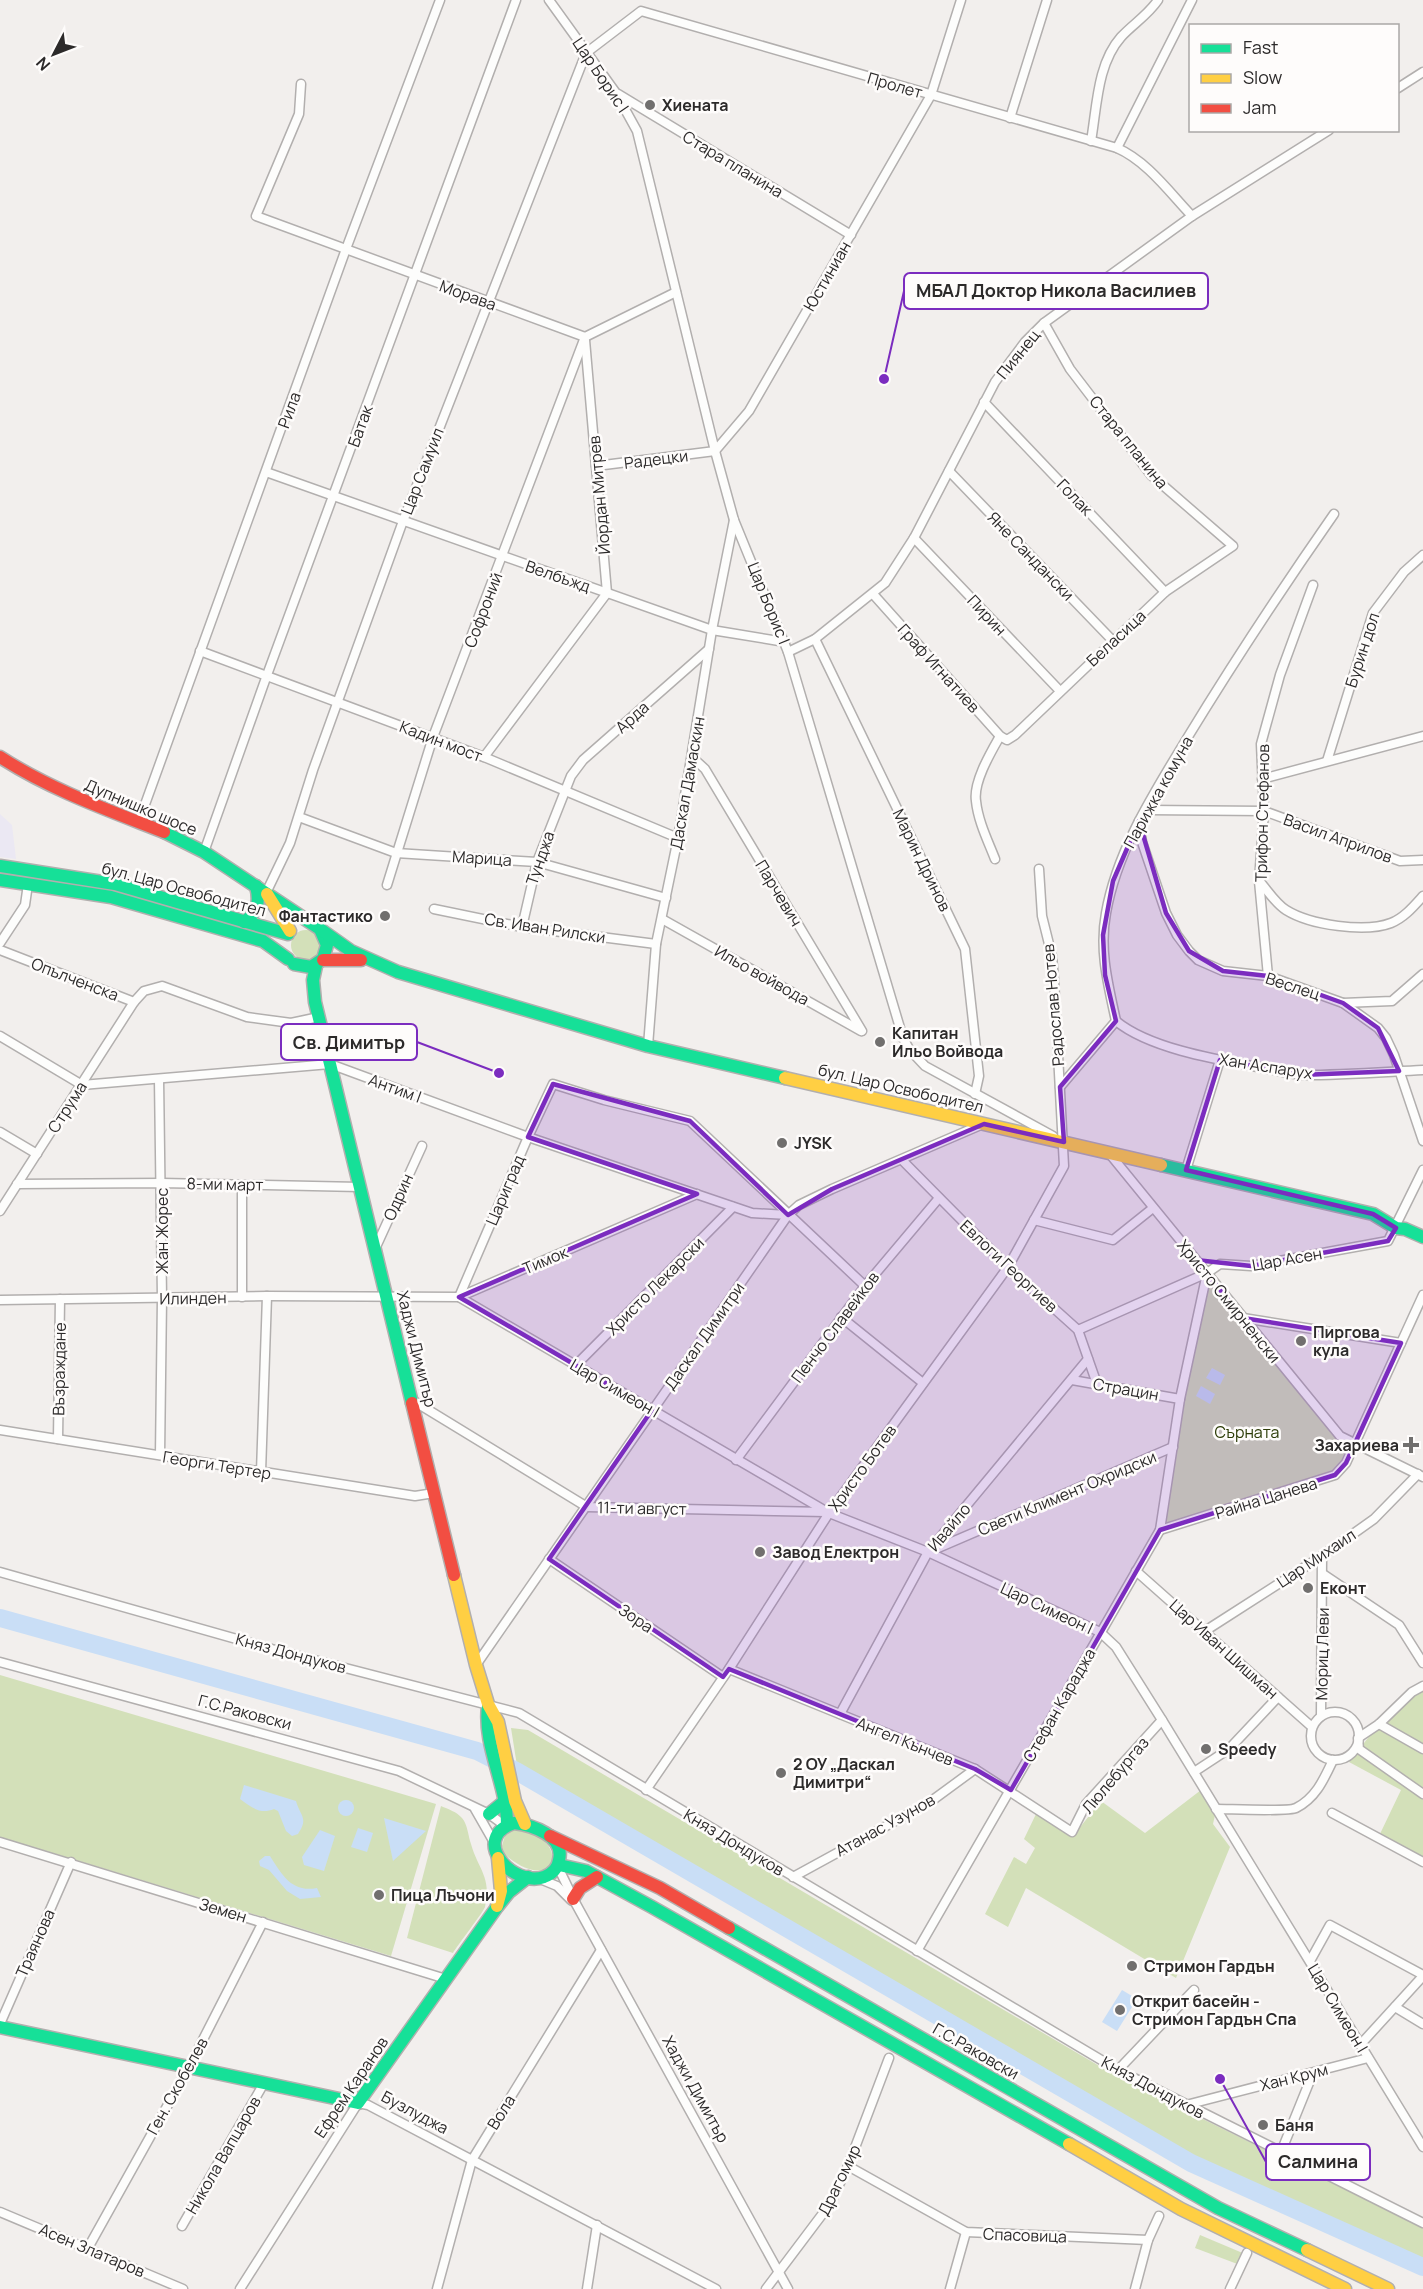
<svg xmlns="http://www.w3.org/2000/svg" width="1423" height="2289" font-family="Manrope,sans-serif">
<rect width="100%" height="100%" fill="#f2efed"/>
<path fill="#ebe8f3" d="M0,814L12,825L16,859L0,857Z"/>
<g fill="#d3e0b9">
<circle cx="306" cy="945" r="15"/>
<path d="M1207,1273L1340,1436L1355,1443L1335,1475L1160,1530Z"/>
<path d="M0,1675L436,1804L391,1956L0,1837Z"/>
<path d="M1423,1686V1860L1379,1836L1401,1790L1349,1762L1379,1724Z"/>
<path d="M511,1728L528,1730L1118,2077L1423,2228V2267L1191,2163L518,1772Z"/>
<path d="M1201,1790L1215,1815L1213,1824L1230,1847L1176,1978L1026,1888L1008,1927L985,1914L1014,1857L1026,1864L1035,1848L1024,1839L1036,1814L1073,1836L1101,1801L1145,1833Z"/>
<path d="M441,1806C448,1809 457,1812 462,1818C468,1825 468,1836 471,1844C478,1869 492,1877 485,1907C484,1911 457,1946 453,1953L407,1938Z"/>
<path d="M514,1829C574,1836 558,1900 504,1854L502,1846L506,1832Z"/>
<path d="M1200,2235L1245,2254L1240,2265L1195,2248Z"/>
</g>
<g fill="#c9def6">
<path d="M1212,1368L1225,1375L1220,1385L1206,1378Z"/>
<path d="M1201,1386L1215,1394L1210,1404L1196,1396Z"/>
<path d="M244,1785L296,1801C300,1816 309,1818 298,1834L292,1836L286,1831L278,1811L274,1809C260,1815 251,1807 240,1799Z"/>
<circle cx="346" cy="1808" r="8"/>
<path d="M384,1818L426,1831L393,1861Z"/>
<path d="M358,1828L373,1833L367,1852L351,1847Z"/>
<path d="M320,1830L335,1836L324,1871L304,1865L302,1857Z"/>
<path d="M265,1856H270C282,1875 292,1893 317,1888L321,1897L300,1899L287,1891L269,1870L260,1866L259,1861Z"/>
<path d="M1122,1990L1137,1999L1117,2031L1102,2022Z"/>
</g>
<g fill="none" stroke-linecap="round" stroke-linejoin="round">
<path stroke="#c9def6" stroke-width="18" d="M0,1618L477,1751L518,1772L1191,2163L1423,2267"/>
<defs>
<g id="street">
<path d="M549,0L616,93L637,131L715,451L734,520L788,652L903,1038L909,1049L925,1066L1053,1136"/>
<path d="M301,84L299,114L256,216L585,337L676,292"/>
<path d="M1398,88L1423,72"/>
<path d="M618,94L851,235"/>
<path d="M1010,118L1047,0"/>
<path d="M1091,141C1097,107 1097,64 1121,37C1133,24 1148,15 1158,0"/>
<path d="M1117,148L1192,0"/>
<path d="M984,402L1165,592"/>
<path d="M596,466L715,451L749,411L931,95L961,0"/>
<path d="M949,471L1113,641"/>
<path d="M266,472L712,630L785,642"/>
<path d="M914,538L1060,691"/>
<path d="M873,594L1000,736L1007,740L1015,735L1165,592L1233,546L1151,475L1070,369L1044,323"/>
<path d="M815,639L965,949L979,1076L975,1094"/>
<path d="M200,651L484,757L678,838"/>
<path d="M788,652L815,639L885,583L914,538L995,382L1025,342L1044,323L1192,216L1329,130"/>
<path d="M484,757L607,593L585,340"/>
<path d="M693,758L705,769L862,1031"/>
<path d="M1327,761L1373,613L1404,572L1423,555"/>
<path d="M1262,779L1423,736"/>
<path d="M1147,810L1264,811L1400,861L1423,860"/>
<path d="M299,817L396,853L537,862L666,898"/>
<path d="M139,821L346,249L440,0"/>
<path d="M1139,821L1142,842L1166,913L1177,935L1189,951L1198,960L1223,971L1268,976L1343,1003L1378,1028L1386,1038L1394,1055L1423,1141"/>
<path d="M204,852L267,675L516,0"/>
<path d="M995,859C988,841 978,821 976,801C973,782 991,752 1000,736"/>
<path d="M1260,882C1268,891 1276,904 1286,910C1310,925 1365,933 1391,923C1404,918 1414,906 1423,896"/>
<path d="M387,885L433,737L585,337"/>
<path d="M266,893L290,843L313,770L403,521L586,53L641,11L1117,148C1147,161 1170,193 1192,216"/>
<path d="M434,909L522,927L656,944"/>
<path d="M662,919L861,1031"/>
<path d="M522,927L537,862L571,776L583,760L709,649"/>
<path d="M0,943L25,905L28,884"/>
<path d="M0,950L134,1002L144,991L162,986L247,1017L291,1023L319,1017"/>
<path d="M1268,976L1259,881L1264,811L1261,744L1280,675L1313,585"/>
<path d="M1343,1003L1392,1001L1423,974"/>
<path d="M1116,1021C1150,1049 1219,1060 1263,1068C1276,1070 1290,1074 1304,1075C1343,1075 1383,1072 1423,1070"/>
<path d="M0,1036L82,1085L330,1064L528,1137L752,1213L788,1215"/>
<path d="M648,1046L656,944L678,838L712,630L734,520"/>
<path d="M159,1079L162,1298L160,1455"/>
<path d="M1060,1087L1116,1021C1108,984 1099,950 1106,913C1117,850 1154,793 1186,740C1233,663 1283,587 1334,514"/>
<path d="M0,1132L37,1154"/>
<path d="M1109,1153L1340,1436L1423,1477"/>
<path d="M902,1160L1008,1267L1078,1330L1097,1384"/>
<path d="M1186,1170L1220,1060"/>
<path d="M17,1184L162,1183L360,1187"/>
<path d="M242,1185V1297"/>
<path d="M0,1211L134,1002"/>
<path d="M1034,1220L1113,1240L1153,1208"/>
<path d="M375,1249L422,1146"/>
<path d="M865,1286L690,1121L604,1100L553,1084L528,1137L459,1297L829,1513L928,1552L1100,1632L1116,1647L1162,1720L1423,2147"/>
<path d="M0,1300L267,1296L459,1297L697,1194"/>
<path d="M841,1317L923,1383"/>
<path d="M1243,1318L1401,1343"/>
<path d="M1078,1330L1207,1273L1220,1264L1251,1266L1388,1241L1423,1170"/>
<path d="M576,1365L733,1207"/>
<path d="M1072,1380L1180,1399"/>
<path d="M412,1400L587,1507L826,1512"/>
<path d="M0,1430L415,1496L434,1493"/>
<path d="M58,1439L60,1299"/>
<path d="M736,1460L865,1286L939,1198"/>
<path d="M261,1472L267,1296"/>
<path d="M1160,1530L1335,1475L1346,1463L1423,1295"/>
<path d="M931,1551L1173,1447"/>
<path d="M549,1559L723,1677"/>
<path d="M1136,1571L1312,1727"/>
<path d="M0,1572L272,1649L519,1713L1118,2070L1423,2223"/>
<path d="M1323,1574L1399,1625L1423,1663"/>
<path d="M1205,1631L1322,1556L1374,1519L1418,1474"/>
<path d="M0,1662L399,1771L489,1814L504,1825"/>
<path d="M476,1665L788,1215L799,1205L832,1189L983,1124"/>
<path d="M729,1669L975,1769L1072,1832L1086,1804L1162,1720"/>
<path d="M1423,1686L1412,1692L1379,1724L1358,1738L1359,1749L1423,1794"/>
<circle cx="1335" cy="1736" r="24"/>
<path d="M840,1714L928,1552L1088,1359"/>
<path d="M1321,1716L1322,1556"/>
<path d="M1379,1724L1423,1749"/>
<path d="M1194,1772L1229,1749L1278,1697"/>
<path d="M646,1790L729,1669L829,1513L1008,1267L1064,1166L1054,980L1052,956L1042,916L1039,869"/>
<path d="M475,1809L495,1844"/>
<path d="M1216,1809C1230,1809 1288,1812 1296,1808C1316,1798 1324,1779 1333,1760"/>
<path d="M1332,1813L1423,1862"/>
<path d="M0,1842L446,1979"/>
<path d="M558,1867L576,1904L788,2289"/>
<path d="M793,1877L930,1802L975,1769"/>
<path d="M540,1879L557,1886L571,1900"/>
<path d="M917,1951L1160,1530L1180,1399L1207,1273"/>
<path d="M1310,1961L1330,1925L1423,1975"/>
<path d="M1395,2007L1423,2024"/>
<path d="M0,2024L71,1862"/>
<path d="M1360,2045L1423,1976"/>
<path d="M1118,2070L1194,1990"/>
<path d="M1186,2105L1368,2058"/>
<path d="M1281,2152L1313,2073"/>
<path d="M848,2166L966,2232L1148,2240"/>
<path d="M0,2212L183,2289"/>
<path d="M182,2226L264,2083"/>
<path d="M88,2248L189,2067L263,1922"/>
<path d="M240,2289L358,2103L368,2105L716,2289"/>
<path d="M437,2289L472,2160L601,1950"/>
<path d="M587,2289L597,2225"/>
<path d="M766,2289L830,2204L848,2166L889,2058"/>
<path d="M950,2289L966,2232"/>
<path d="M1135,2289L1148,2240L1159,2216"/>
<path d="M1230,2289L1247,2253"/>
</g>
<g id="fast">
<path d="M164,832L204,852L320,929L327,945L323,959L311,967L294,964"/>
<path d="M0,866L115,884L288,934"/>
<path d="M0,880L111,897L263,941L288,959"/>
<path d="M244,922C258,912 260,902 256,886"/>
<path d="M320,929L351,951L398,972L648,1046L785,1078"/>
<path d="M316,966L313,980L315,1002L412,1403"/>
<path d="M1161,1165L1373,1214L1396,1228L1405,1229L1423,1237"/>
<path d="M488,1706C483,1746 507,1784 507,1824"/>
<path d="M489,1814L505,1801"/>
<path d="M514,1823C532,1825 565,1836 559,1860C558,1868 552,1874 544,1877C512,1888 469,1838 514,1823Z"/>
<path d="M559,1865L586,1871L652,1907L1069,2144"/>
<path d="M729,1928L1218,2208L1307,2250"/>
<path d="M0,2027L358,2103L497,1907L509,1892L528,1877"/>
</g>
<g id="slow">
<path d="M267,894L290,931"/>
<path d="M785,1078L1161,1165"/>
<path d="M454,1575L476,1665L488,1704L498,1722L515,1801L525,1824"/>
<path d="M497,1906L501,1891L498,1858"/>
<path d="M1069,2144L1181,2209L1345,2289"/>
<path d="M1307,2250L1388,2289"/>
</g>
<g id="jam">
<path d="M0,757C51,790 108,810 164,832"/>
<path d="M323,960H361"/>
<path d="M412,1403L454,1575"/>
<path d="M550,1836L660,1888L729,1928"/>
<path d="M573,1899L580,1888L597,1877"/>
</g>
</defs>
<use href="#street" stroke="#b2afae" stroke-width="11"/>
<use href="#fast" stroke="#b2afae" stroke-width="15"/>
<use href="#slow" stroke="#b2afae" stroke-width="15"/>
<use href="#jam" stroke="#b2afae" stroke-width="15"/>
<use href="#street" stroke="#fdfdfc" stroke-width="8"/>
<use href="#fast" stroke="#16e098" stroke-width="12"/>
<use href="#slow" stroke="#ffcf43" stroke-width="12"/>
<use href="#jam" stroke="#f24e42" stroke-width="12"/>
</g>
<path fill="#7b2cbf" fill-opacity="0.2" stroke="#7b2cbf" stroke-width="4.5" stroke-linejoin="round" d="M1139,821L1166,913L1189,951L1223,971L1268,976L1343,1003L1378,1028L1399,1071L1301,1075L1220,1060L1186,1170L1373,1214L1396,1228L1388,1241L1251,1266L1196,1260L1243,1318L1401,1343L1346,1463L1335,1475L1160,1530L1011,1790L975,1769L729,1669L723,1677L549,1559L652,1410L459,1297L697,1194L528,1137L553,1084L690,1121L788,1215L832,1189L984,1124L1064,1142L1060,1087L1116,1021L1105,975L1103,935L1113,881Z"/>
<g fill="#716f6e" stroke="#fefcfb" stroke-width="2">
<circle cx="650" cy="105" r="6"/>
<circle cx="385" cy="916" r="6"/>
<circle cx="880" cy="1042" r="6"/>
<circle cx="782" cy="1143" r="6"/>
<circle cx="1301" cy="1341" r="6"/>
<path d="M1408 1436h6v6h6v6h-6v6h-6v-6h-6v-6h6z"/>
<circle cx="760" cy="1552" r="6"/>
<circle cx="1308" cy="1588" r="6"/>
<circle cx="1206" cy="1749" r="6"/>
<circle cx="781" cy="1773" r="6"/>
<circle cx="379" cy="1895" r="6"/>
<circle cx="1132" cy="1966" r="6"/>
<circle cx="1120" cy="2010" r="6"/>
<circle cx="1263" cy="2125" r="6"/>
</g>
<g text-anchor="middle" stroke-width="5" stroke-linejoin="round" paint-order="stroke">
<g font-size="16" fill="#2c2a2a" stroke="#fefcfb">
<text transform="translate(601 75) rotate(56)" y="6">Цар Борис I</text>
<text transform="translate(895 85) rotate(16)" y="6">Пролет</text>
<text transform="translate(733 164) rotate(31)" y="6">Стара планина</text>
<text transform="translate(827 276) rotate(-60)" y="6">Юстиниан</text>
<text transform="translate(468 295) rotate(20)" y="6">Морава</text>
<text transform="translate(1018 354) rotate(-51)" y="6">Пиянец</text>
<text transform="translate(289 410) rotate(-70)" y="6">Рила</text>
<text transform="translate(360 426) rotate(-70)" y="6">Батак</text>
<text transform="translate(1129 442) rotate(51)" y="6">Стара планина</text>
<text transform="translate(656 459) rotate(-7)" y="6">Радецки</text>
<text transform="translate(422 471) rotate(-69)" y="6">Цар Самуил</text>
<text transform="translate(599 495) rotate(-95)" y="6">Йордан Митрев</text>
<text transform="translate(1075 497) rotate(46)" y="6">Голак</text>
<text transform="translate(1031 556) rotate(46)" y="6">Яне Сандански</text>
<text transform="translate(558 576) rotate(19)" y="6">Велбъжд</text>
<text transform="translate(769 603) rotate(68)" y="6">Цар Борис I</text>
<text transform="translate(483 610) rotate(-69)" y="6">Софроний</text>
<text transform="translate(987 615) rotate(47)" y="6">Пирин</text>
<text transform="translate(1116 638) rotate(-43)" y="6">Беласица</text>
<text transform="translate(1362 650) rotate(-72)" y="6">Бурин дол</text>
<text transform="translate(939 668) rotate(48)" y="6">Граф Игнатиев</text>
<text transform="translate(632 717) rotate(-42)" y="6">Арда</text>
<text transform="translate(441 741) rotate(21)" y="6">Кадин мост</text>
<text transform="translate(687 783) rotate(-80)" y="6">Даскал Дамаскин</text>
<text transform="translate(1158 792) rotate(-61)" y="6">Парижка комуна</text>
<text transform="translate(141 807) rotate(23)" y="6">Дупнишко шосе</text>
<text transform="translate(1262 813) rotate(-89)" y="6">Трифон Стефанов</text>
<text transform="translate(1338 838) rotate(20)" y="6">Васил Априлов</text>
<text transform="translate(482 858) rotate(4)" y="6">Марица</text>
<text transform="translate(540 858) rotate(-71)" y="6">Тунджа</text>
<text transform="translate(922 860) rotate(64)" y="6">Марин Дринов</text>
<text transform="translate(184 889) rotate(15)" y="6">бул. Цар Освободител</text>
<text transform="translate(779 893) rotate(59)" y="6">Парчевич</text>
<text transform="translate(545 928) rotate(9)" y="6">Св. Иван Рилски</text>
<text transform="translate(762 975) rotate(29)" y="6">Ильо войвода</text>
<text transform="translate(75 979) rotate(21)" y="6">Опълченска</text>
<text transform="translate(1293 986) rotate(18)" y="6">Веслец</text>
<text transform="translate(1053 1005) rotate(-95)" y="6">Радослав Нотев</text>
<text transform="translate(1266 1066) rotate(9)" y="6">Хан Аспарух</text>
<text transform="translate(395 1088) rotate(20)" y="6">Антим I</text>
<text transform="translate(901 1088) rotate(13)" y="6">бул. Цар Освободител</text>
<text transform="translate(67 1107) rotate(-57)" y="6">Струма</text>
<text transform="translate(225 1184) rotate(1)" y="6">8-ми март</text>
<text transform="translate(505 1190) rotate(-67)" y="6">Цариград</text>
<text transform="translate(398 1197) rotate(-66)" y="6">Одрин</text>
<text transform="translate(162 1231) rotate(-90)" y="6">Жан Жорес</text>
<text transform="translate(1287 1259) rotate(-10)" y="6">Цар Асен</text>
<text transform="translate(545 1260) rotate(-23)" y="6">Тимок</text>
<text transform="translate(1009 1266) rotate(43)" y="6">Евлоги Георгиев</text>
<text transform="translate(655 1286) rotate(-45)" y="6">Христо Лекарски</text>
<text transform="translate(193 1298) rotate(-1)" y="6">Илинден</text>
<text transform="translate(1229 1301) rotate(51)" y="6">Христо Смирненски</text>
<text transform="translate(835 1327) rotate(-53)" y="6">Пенчо Славейков</text>
<text transform="translate(704 1336) rotate(-55)" y="6">Даскал Димитри</text>
<text transform="translate(417 1349) rotate(76)" y="6">Хаджи Димитър</text>
<text transform="translate(59 1369) rotate(-89)" y="6">Възраждане</text>
<text transform="translate(615 1388) rotate(30)" y="6">Цар Симеон I</text>
<text transform="translate(1126 1389) rotate(10)" y="6">Страцин</text>
<text transform="translate(217 1465) rotate(9)" y="6">Георги Тертер</text>
<text transform="translate(862 1468) rotate(-54)" y="6">Христо Ботев</text>
<text transform="translate(1067 1493) rotate(-23)" y="6">Свети Климент Охридски</text>
<text transform="translate(1266 1498) rotate(-17)" y="6">Райна Цанева</text>
<text transform="translate(642 1508) rotate(1)" y="6">11-ти август</text>
<text transform="translate(949 1527) rotate(-50)" y="6">Ивайло</text>
<text transform="translate(1316 1558) rotate(-34)" y="6">Цар Михаил</text>
<text transform="translate(1047 1608) rotate(25)" y="6">Цар Симеон I</text>
<text transform="translate(636 1618) rotate(34)" y="6">Зора</text>
<text transform="translate(1224 1649) rotate(42)" y="6">Цар Иван Шишман</text>
<text transform="translate(291 1653) rotate(15)" y="6">Княз Дондуков</text>
<text transform="translate(1322 1654) rotate(-89)" y="6">Мориц Леви</text>
<text transform="translate(1059 1705) rotate(-60)" y="6">Стефан Караджа</text>
<text transform="translate(245 1712) rotate(15)" y="6">Г.С.Раковски</text>
<text transform="translate(905 1741) rotate(22)" y="6">Ангел Кънчев</text>
<text transform="translate(1115 1775) rotate(-50)" y="6">Люлебургаз</text>
<text transform="translate(885 1825) rotate(-29)" y="6">Атанас Узунов</text>
<text transform="translate(734 1842) rotate(31)" y="6">Княз Дондуков</text>
<text transform="translate(223 1910) rotate(17)" y="6">Земен</text>
<text transform="translate(35 1943) rotate(-66)" y="6">Траянова</text>
<text transform="translate(1338 2008) rotate(59)" y="6">Цар Симеон I</text>
<text transform="translate(976 2051) rotate(30)" y="6">Г.С.Раковски</text>
<text transform="translate(1294 2077) rotate(-14)" y="6">Хан Крум</text>
<text transform="translate(177 2086) rotate(-61)" y="6">Ген. Скобелев</text>
<text transform="translate(351 2087) rotate(-56)" y="6">Ефрем Каранов</text>
<text transform="translate(1153 2087) rotate(28)" y="6">Княз Дондуков</text>
<text transform="translate(696 2089) rotate(61)" y="6">Хаджи Димитър</text>
<text transform="translate(415 2112) rotate(28)" y="6">Бузлуджа</text>
<text transform="translate(501 2112) rotate(-58)" y="6">Вола</text>
<text transform="translate(223 2155) rotate(-60)" y="6">Никола Вапцаров</text>
<text transform="translate(839 2180) rotate(-64)" y="6">Драгомир</text>
<text transform="translate(1025 2235) rotate(2)" y="6">Спасовица</text>
<text transform="translate(92 2250) rotate(23)" y="6">Асен Златаров</text>
</g>
<g font-size="16" font-weight="bold" fill="#2c2a2a" stroke="#fefcfb" text-anchor="start">
<text x="662" y="111">Хиената</text>
<text x="373" y="922" text-anchor="end">Фантастико</text>
<text x="892" y="1039">Капитан<tspan x="892" dy="18">Ильо Войвода</tspan></text>
<text x="794" y="1149">JYSK</text>
<text x="1313" y="1338">Пиргова<tspan x="1313" dy="18">кула</tspan></text>
<text x="1399" y="1451" text-anchor="end">Захариева</text>
<text x="772" y="1558">Завод Електрон</text>
<text x="1320" y="1594">Еконт</text>
<text x="1218" y="1755">Speedy</text>
<text x="793" y="1770">2 ОУ „Даскал<tspan x="793" dy="18">Димитри“</tspan></text>
<text x="391" y="1901">Пица Лъчони</text>
<text x="1144" y="1972">Стримон Гардън</text>
<text x="1132" y="2007">Открит басейн -<tspan x="1132" dy="18">Стримон Гардън Спа</tspan></text>
<text x="1275" y="2131">Баня</text>
</g>
<g font-size="16" fill="#2c3c07" stroke="#fefcfb">
<text x="1247" y="1438">Сърната</text>
</g>
</g>
<path fill="none" stroke="#7b2cbf" stroke-width="2" d="M884 379L904 291M499 1073L417 1042M1220 2079L1266 2162"/>
<g fill="#7b2cbf" stroke="#fefcfb" stroke-width="2">
<circle cx="884" cy="379" r="6"/>
<circle cx="499" cy="1073" r="6"/>
<circle cx="1220" cy="2079" r="6"/>
</g>
<g fill="#fefcfb" stroke="#7b2cbf" stroke-width="2">
<rect x="904" y="273" width="304" height="36" rx="6"/>
<rect x="281" y="1024" width="136" height="36" rx="6"/>
<rect x="1266" y="2144" width="104" height="36" rx="6"/>
</g>
<g font-size="18" text-anchor="middle" font-weight="bold" fill="#2c2a2a">
<text x="1056" y="297">МБАЛ Доктор Никола Василиев</text>
<text x="349" y="1049">Св. Димитър</text>
<text x="1318" y="2168">Салмина</text>
</g>
<rect x="1189" y="24" width="210" height="108" fill="#fefcfb" stroke="#aaa8a7" stroke-width="1.5"/>
<rect x="1201" y="44" width="30" height="9" fill="#16e098" stroke="#aaa8a7" stroke-width="1.5"/>
<text x="1243" y="54" font-size="18" fill="#2c2a2a">Fast</text>
<rect x="1201" y="74" width="30" height="9" fill="#ffcf43" stroke="#aaa8a7" stroke-width="1.5"/>
<text x="1243" y="84" font-size="18" fill="#2c2a2a">Slow</text>
<rect x="1201" y="104" width="30" height="9" fill="#f24e42" stroke="#aaa8a7" stroke-width="1.5"/>
<text x="1243" y="114" font-size="18" fill="#2c2a2a">Jam</text>
<g transform="translate(54 54) rotate(228)" stroke="#fefcfb" stroke-width="4.5" paint-order="stroke">
<path d="M0-4.5L10 22L0 15L-10 22Z" fill="#2c2a2a"/>
<text y="-9" font-size="16" font-weight="bold" text-anchor="middle" fill="#2c2a2a">N</text>
</g>
</svg>
